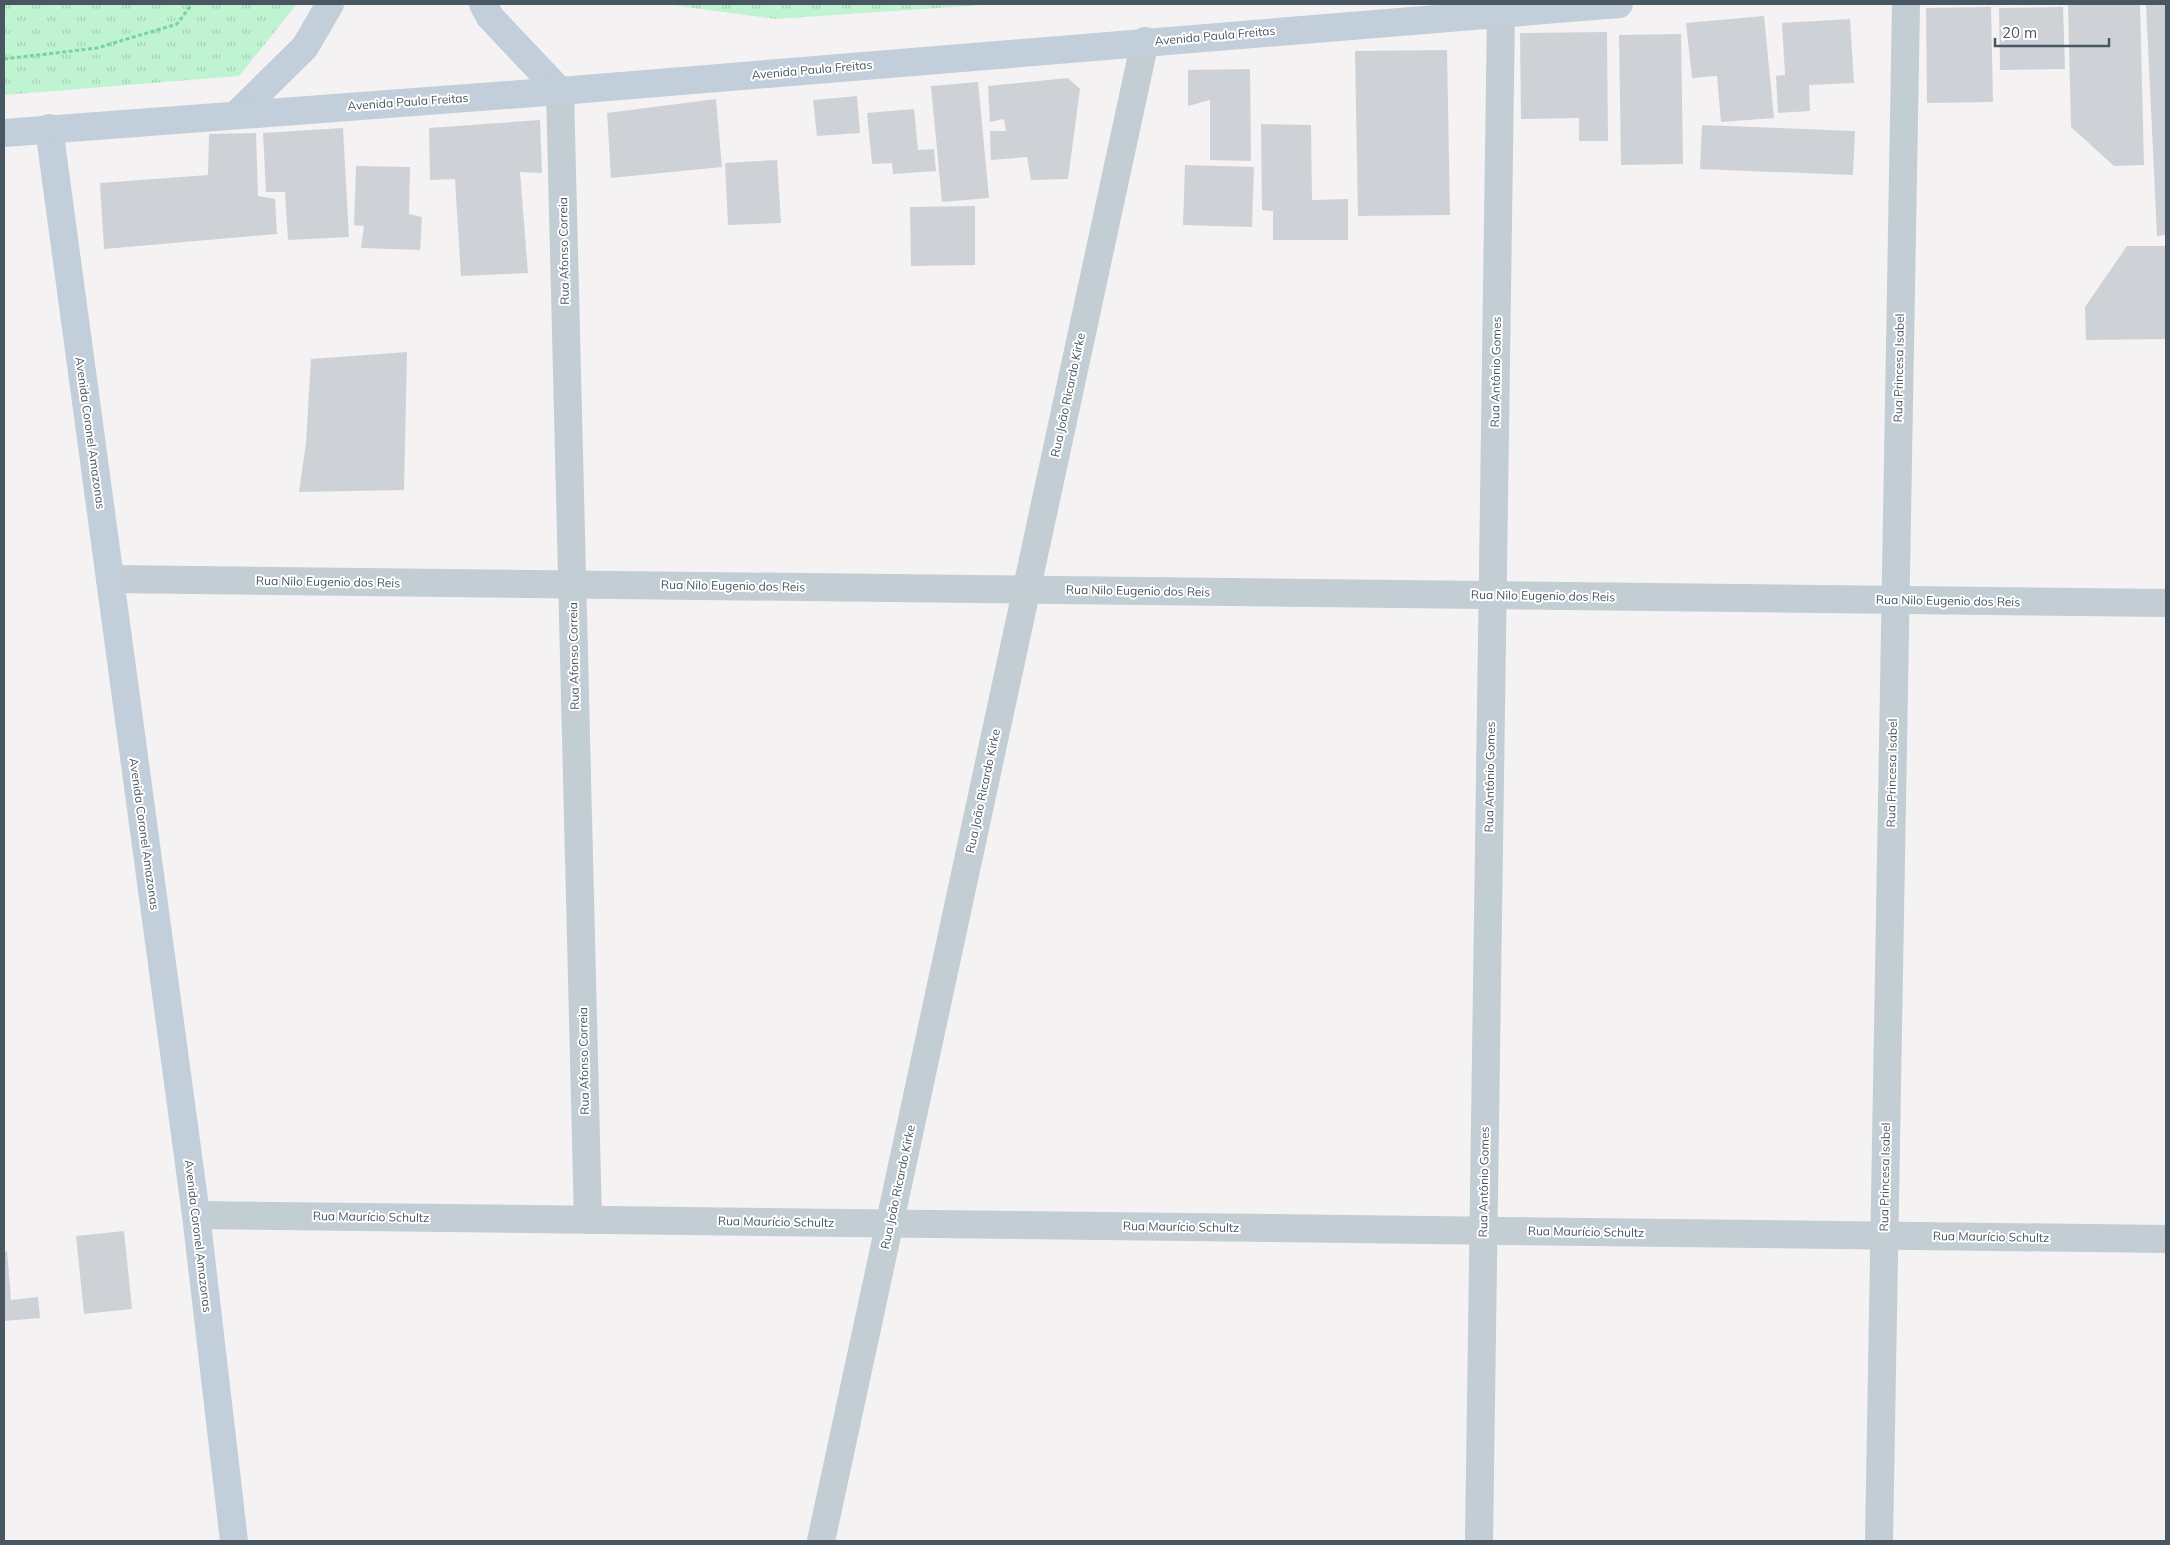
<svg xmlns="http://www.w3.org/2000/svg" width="2170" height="1545" font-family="Mulish,sans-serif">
<defs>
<pattern id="grass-tufts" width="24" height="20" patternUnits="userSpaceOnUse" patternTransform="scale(1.25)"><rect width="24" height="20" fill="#bff3d1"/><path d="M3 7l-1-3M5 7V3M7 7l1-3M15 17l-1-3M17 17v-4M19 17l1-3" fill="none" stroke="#a6d2b6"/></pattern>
</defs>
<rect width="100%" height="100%" fill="#f4f2f2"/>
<g fill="url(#grass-tufts)">
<path d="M4,4H297L239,76L4,95Z"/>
<path d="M664,4H996L776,19Z"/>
</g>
<g fill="#ced2d7">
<path d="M2068,4H2140L2144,165L2114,166L2071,127Z"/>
<path d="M2146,4H2166V235L2157,236Z"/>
<path d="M1991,7L1993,102L1927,103L1926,8Z"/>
<path d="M2063,7L2065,69L2000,70L1999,8Z"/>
<path d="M1764,16L1774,118L1721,122L1717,76L1692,78L1686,23Z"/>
<path d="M1850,19L1854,83L1809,85L1810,111L1778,113L1776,76L1785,75L1782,23Z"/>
<path d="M1607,32L1608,141H1579V118L1521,119L1520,33Z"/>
<path d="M1681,34L1683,164L1621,165L1619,35Z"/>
<path d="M1447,50L1450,215L1358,216L1355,51Z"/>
<path d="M1250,69L1251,161L1210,160V100L1188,106V70Z"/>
<path d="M1068,78L1080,89L1068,179L1031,180L1027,157L991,160L990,131H1006L1004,119L990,122L988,86Z"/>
<path d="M978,82L989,198L942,202L931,86Z"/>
<path d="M857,96L860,133L817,136L813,100Z"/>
<path d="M716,99L722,167L611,178L607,113Z"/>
<path d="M914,109L918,150L934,149L936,171L893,174L892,163L872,164L867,113Z"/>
<path d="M540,120L542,173L520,172L528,273L461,276L455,179L430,180L429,128Z"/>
<path d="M1261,124L1311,125L1312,200L1348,199V240H1273V211L1262,210Z"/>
<path d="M1702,125L1855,131L1853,175L1700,169Z"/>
<path d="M343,128L349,237L288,240L285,192H266L263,133Z"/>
<path d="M256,133L258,196L275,199L277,234L104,249L100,183L208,175L209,134Z"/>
<path d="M777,160L781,223L728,225L725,163Z"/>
<path d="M1185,165L1254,167L1252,227L1183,225Z"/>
<path d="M356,166L410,167L409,214L422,217L420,250L361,248L364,226L354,225Z"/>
<path d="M975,206V265L911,266L910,207Z"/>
<path d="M2127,246H2166V339L2086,340L2085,307Z"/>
<path d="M407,352L404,490L299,492L306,442L311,359Z"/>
<path d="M124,1231L132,1309L84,1314L76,1236Z"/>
<path d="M7,1251L11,1300L38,1297L40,1318L4,1321V1252Z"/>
</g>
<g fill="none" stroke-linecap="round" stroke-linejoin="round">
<path stroke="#75d4a0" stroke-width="3" stroke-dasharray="4 2.5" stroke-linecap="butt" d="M4,59L97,48L177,24L192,4"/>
<g stroke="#c2cdd4" stroke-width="28">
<path d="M560,91L588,1220"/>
<path d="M110,579L2166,603"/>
<path d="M196,1215L2166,1239"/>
<path d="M821,1541L1145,41"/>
<path d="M1479,1541L1501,13"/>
<path d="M1879,1541L1906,4"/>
</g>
<g stroke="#c2ced9" stroke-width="28">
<path d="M483,4L490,17L560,91"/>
<path d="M237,114L305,47L330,4"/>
<path d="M49,128L196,1215L234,1541"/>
<path d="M4,133L560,91L1619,4"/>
</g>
</g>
<g text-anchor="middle" stroke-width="4" stroke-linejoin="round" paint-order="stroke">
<g font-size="12" fill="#485761" stroke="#fff">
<text transform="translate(1215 36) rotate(-5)" y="4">Avenida Paula Freitas</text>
<text transform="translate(812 70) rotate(-5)" y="4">Avenida Paula Freitas</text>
<text transform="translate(408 102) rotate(-4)" y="4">Avenida Paula Freitas</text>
<text transform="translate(564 251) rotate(-91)" y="4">Rua Afonso Correia</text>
<text transform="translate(1899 368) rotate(-89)" y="4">Rua Princesa Isabel</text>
<text transform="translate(1496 372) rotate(-89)" y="4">Rua Antônio Gomes</text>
<text transform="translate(1068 395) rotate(-78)" y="4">Rua João Ricardo Kirke</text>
<text transform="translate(90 433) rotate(82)" y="4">Avenida Coronel Amazonas</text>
<text transform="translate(328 582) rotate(1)" y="4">Rua Nilo Eugenio dos Reis</text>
<text transform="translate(733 586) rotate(1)" y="4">Rua Nilo Eugenio dos Reis</text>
<text transform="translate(1138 591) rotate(1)" y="4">Rua Nilo Eugenio dos Reis</text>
<text transform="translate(1543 596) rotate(1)" y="4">Rua Nilo Eugenio dos Reis</text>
<text transform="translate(1948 601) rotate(1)" y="4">Rua Nilo Eugenio dos Reis</text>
<text transform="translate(574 656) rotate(-91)" y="4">Rua Afonso Correia</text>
<text transform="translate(1892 773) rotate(-89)" y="4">Rua Princesa Isabel</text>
<text transform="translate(1490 777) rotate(-89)" y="4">Rua Antônio Gomes</text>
<text transform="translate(983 791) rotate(-78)" y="4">Rua João Ricardo Kirke</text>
<text transform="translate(144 834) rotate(82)" y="4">Avenida Coronel Amazonas</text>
<text transform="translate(584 1061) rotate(-91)" y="4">Rua Afonso Correia</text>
<text transform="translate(1885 1177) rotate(-89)" y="4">Rua Princesa Isabel</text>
<text transform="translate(1484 1182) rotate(-89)" y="4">Rua Antônio Gomes</text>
<text transform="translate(898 1187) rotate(-78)" y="4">Rua João Ricardo Kirke</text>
<text transform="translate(371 1217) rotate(1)" y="4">Rua Maurício Schultz</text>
<text transform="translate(776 1222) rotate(1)" y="4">Rua Maurício Schultz</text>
<text transform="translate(1181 1227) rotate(1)" y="4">Rua Maurício Schultz</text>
<text transform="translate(1586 1232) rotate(1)" y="4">Rua Maurício Schultz</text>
<text transform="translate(198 1236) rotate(83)" y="4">Avenida Coronel Amazonas</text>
<text transform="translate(1991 1237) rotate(1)" y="4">Rua Maurício Schultz</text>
</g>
</g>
<rect width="2170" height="1545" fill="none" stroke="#485761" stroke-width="10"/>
<path d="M1995 38v8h114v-8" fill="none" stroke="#485761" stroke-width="2.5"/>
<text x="2002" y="38" font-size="15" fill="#485761" stroke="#ffffff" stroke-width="4" paint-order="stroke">20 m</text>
</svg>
